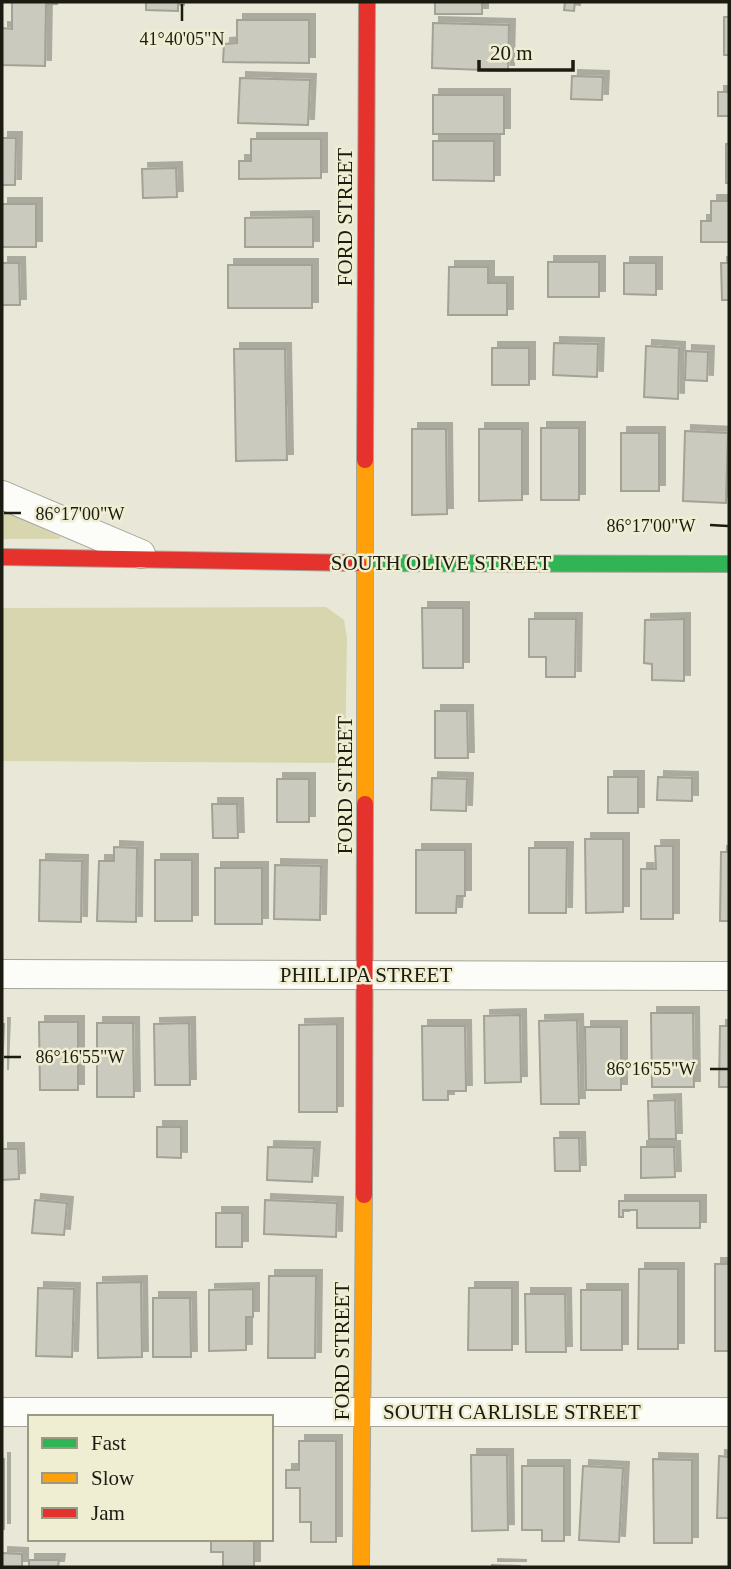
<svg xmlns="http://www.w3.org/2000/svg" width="731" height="1569" font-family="'Times New Roman',serif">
<defs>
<filter id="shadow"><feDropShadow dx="6" dy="-6" stdDeviation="0" flood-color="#0004"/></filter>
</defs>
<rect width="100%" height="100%" fill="#e9e8d8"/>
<g fill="#d7d6af">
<path d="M4,511L61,537L59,539H2V516Z"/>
<path d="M326,607L344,620L347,638L345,763L2,761V608Z"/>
</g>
<g fill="#cbcabe" stroke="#a2a295" stroke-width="2" filter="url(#shadow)">
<path d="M12,2H57V4H46L45,66L2,65V28L12,29Z"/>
<path d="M146,2H178V11L146,10Z"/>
<rect x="435" y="2" width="47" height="12"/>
<path d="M565,2H575L574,11L564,10Z"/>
<rect x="724" y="17" width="5" height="38"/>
<path d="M237,20H309V63L223,62L224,44L237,43Z"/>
<path d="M433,23L509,25L508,71L432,68Z"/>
<path d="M572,76L603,77L602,100L571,99Z"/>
<path d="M240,78L310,80L308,125L238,123Z"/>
<rect x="718" y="92" width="11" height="24"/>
<rect x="433" y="95" width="71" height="39"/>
<path d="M2,138H16L15,185H2Z"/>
<path d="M251,139H321V178L239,179V161H251Z"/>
<path d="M433,141H494V181L433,180Z"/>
<rect x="726" y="144" width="3" height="39"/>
<path d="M176,168L177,197L143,198L142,169Z"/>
<path d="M711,201H729V242H701V221H711Z"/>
<rect x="2" y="204" width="34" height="43"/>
<path d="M313,217V247H245V218Z"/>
<rect x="548" y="262" width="51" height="35"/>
<path d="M2,263H19L20,305H2Z"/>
<path d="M624,263H656V295L624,294Z"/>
<path d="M721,263H729V300H722Z"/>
<rect x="228" y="265" width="84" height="43"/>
<path d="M449,267H488V283H507V315H448Z"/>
<path d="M554,343L598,344L597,377L553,375Z"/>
<path d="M646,346L679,348L678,399L644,397Z"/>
<rect x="492" y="348" width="37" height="37"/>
<path d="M234,349H285L287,460L236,461Z"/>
<path d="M686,351L708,352L707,381L685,380Z"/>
<rect x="541" y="428" width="38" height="72"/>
<path d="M412,429H446L447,514L412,515Z"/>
<path d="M479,429H522V500L479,501Z"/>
<path d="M685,431L728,433L726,503L683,501Z"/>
<rect x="621" y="433" width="38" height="58"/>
<path d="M422,608H463V668H423Z"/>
<path d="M529,619H576L575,677H546V657H529Z"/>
<path d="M684,619V681L652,680V664L644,663L645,620Z"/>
<path d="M435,711H467L468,758H435Z"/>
<rect x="608" y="777" width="30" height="36"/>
<path d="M658,777L692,778V801L657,800Z"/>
<path d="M432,778L467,779L466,811L431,810Z"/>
<rect x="277" y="779" width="32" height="43"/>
<path d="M212,804H237L238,838H213Z"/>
<path d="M585,839H623V912L586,913Z"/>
<path d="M655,846H673V919H641V869H656Z"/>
<path d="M114,847L137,848L136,922L97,921L99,861H114Z"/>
<path d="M529,848H567L566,913H529Z"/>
<path d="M416,850H465V896H457L456,913H416Z"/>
<path d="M721,852H729V921H720Z"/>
<path d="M40,860L82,861L81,922L39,921Z"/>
<rect x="155" y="860" width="37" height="61"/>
<path d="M275,865L321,866L320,920L274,919Z"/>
<rect x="215" y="868" width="47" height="56"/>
<path d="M651,1013H693L694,1087H652Z"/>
<path d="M520,1015L521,1082L485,1083L484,1016Z"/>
<path d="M577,1020L579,1104H541L539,1021Z"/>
<path d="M39,1022H78V1090H40Z"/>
<path d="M97,1023H133L134,1097H97Z"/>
<path d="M189,1023L190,1085H155L154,1024Z"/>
<path d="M2,1024H4L2,1076Z"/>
<path d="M337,1024V1112H299V1025Z"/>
<path d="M422,1026H465L466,1091H448V1100H423Z"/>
<path d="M720,1026H729V1087H719Z"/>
<path d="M585,1027H621V1090H586Z"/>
<path d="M675,1100L676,1139H649L648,1101Z"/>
<path d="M157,1127H181V1158L157,1157Z"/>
<path d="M554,1138H579L580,1171H555Z"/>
<path d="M268,1147L314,1148L312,1182L267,1180Z"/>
<path d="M641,1147H674L675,1177L641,1178Z"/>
<path d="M2,1149H18L19,1179L2,1180Z"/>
<path d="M35,1200L67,1203L64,1235L32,1233Z"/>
<path d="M265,1200L337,1203L336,1237L264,1234Z"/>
<path d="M619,1201H700V1228H637V1210H623V1217H619Z"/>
<rect x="216" y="1213" width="26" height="34"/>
<rect x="715" y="1264" width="14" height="87"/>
<path d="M639,1269H678V1349H638Z"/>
<path d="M269,1276H316L315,1358H268Z"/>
<path d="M141,1282L142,1357L98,1358L97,1283Z"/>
<path d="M38,1288L74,1289L72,1357L36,1356Z"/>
<path d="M469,1288H512V1350H468Z"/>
<path d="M253,1289V1317H246V1350L209,1351V1290Z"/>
<rect x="581" y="1290" width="41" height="60"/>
<path d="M525,1294H565L566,1352H526Z"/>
<path d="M153,1298H190L191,1357H153Z"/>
<path d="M299,1441H336V1542H311V1522H300V1488H286V1470H299Z"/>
<path d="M471,1455H507L508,1530L472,1531Z"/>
<path d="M719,1456L729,1457V1518H717Z"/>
<rect x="2" y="1459" width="2" height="70"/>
<path d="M653,1459L692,1460V1543H654Z"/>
<path d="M522,1466H564V1541H542V1530H522Z"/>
<path d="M583,1466L623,1468L619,1542L579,1540Z"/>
<path d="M211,1539H254V1567H223V1552H211Z"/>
<path d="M2,1553L22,1554V1567H2Z"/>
<path d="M29,1560H59L58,1567H29Z"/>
<path d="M492,1565L520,1566V1567H492Z"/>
</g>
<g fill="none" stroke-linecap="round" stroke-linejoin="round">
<defs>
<g id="street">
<path d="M2,495L141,554"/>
<path d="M2,974L729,976"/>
<path d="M2,1412H729"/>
</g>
<path id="fast" d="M358,563L729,564"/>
<g id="slow">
<path d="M365,460V804"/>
<path d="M361,1567L364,1195"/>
</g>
<g id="jam">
<path d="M365,460L367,2"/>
<path d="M2,557L358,563"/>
<path d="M364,1195L365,804"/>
</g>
</defs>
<use href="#street" stroke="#a6a599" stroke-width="30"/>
<use href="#fast" stroke="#a6a599" stroke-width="18"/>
<use href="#slow" stroke="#a6a599" stroke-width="18"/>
<use href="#jam" stroke="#a6a599" stroke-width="18"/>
<use href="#street" stroke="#fcfcf9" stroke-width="28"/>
<use href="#fast" stroke="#30b455" stroke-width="16"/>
<use href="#slow" stroke="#ff9f0a" stroke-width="16"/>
<use href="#jam" stroke="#e5322d" stroke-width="16"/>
</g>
<path fill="none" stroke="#1b1b11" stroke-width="2.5" d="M182,21V4M4,513H21M710,525L728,526M4,1057H21M710,1069H728"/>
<g text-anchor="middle" stroke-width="5" stroke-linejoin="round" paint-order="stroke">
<g font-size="21" fill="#1b1b11" stroke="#efeed2">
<text transform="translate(345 217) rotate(-90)" y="7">FORD STREET</text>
<text x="441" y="570">SOUTH OLIVE STREET</text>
<text transform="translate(345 785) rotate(-90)" y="7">FORD STREET</text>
<text x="366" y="982">PHILLIPA STREET</text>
<text transform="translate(342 1351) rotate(-90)" y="7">FORD STREET</text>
<text x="512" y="1419">SOUTH CARLISLE STREET</text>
</g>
</g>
<g font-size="18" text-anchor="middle" fill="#1b1b11" stroke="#efeed2" stroke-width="5" stroke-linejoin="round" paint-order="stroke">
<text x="182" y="45">41°40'05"N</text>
<text x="80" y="520">86°17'00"W</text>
<text x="651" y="532">86°17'00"W</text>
<text x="80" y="1063">86°16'55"W</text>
<text x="651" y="1075">86°16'55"W</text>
</g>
<rect width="731" height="1569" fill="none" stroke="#1b1b11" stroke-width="7"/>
<rect x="28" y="1415" width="245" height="126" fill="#efeed2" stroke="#9a9a85" stroke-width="2"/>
<rect x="42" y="1438" width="35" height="10" fill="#30b455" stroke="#9a9a85" stroke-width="2"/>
<text x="91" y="1450" font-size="21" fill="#1b1b11">Fast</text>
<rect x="42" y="1473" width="35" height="10" fill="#ff9f0a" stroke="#9a9a85" stroke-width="2"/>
<text x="91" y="1485" font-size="21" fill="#1b1b11">Slow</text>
<rect x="42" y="1508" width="35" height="10" fill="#e5322d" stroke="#9a9a85" stroke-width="2"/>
<text x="91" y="1520" font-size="21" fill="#1b1b11">Jam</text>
<path d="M479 60v10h94v-10" fill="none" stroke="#1b1b11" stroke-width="3.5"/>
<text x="490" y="60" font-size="21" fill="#1b1b11" stroke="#efeed2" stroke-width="5" paint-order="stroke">20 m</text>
</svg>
